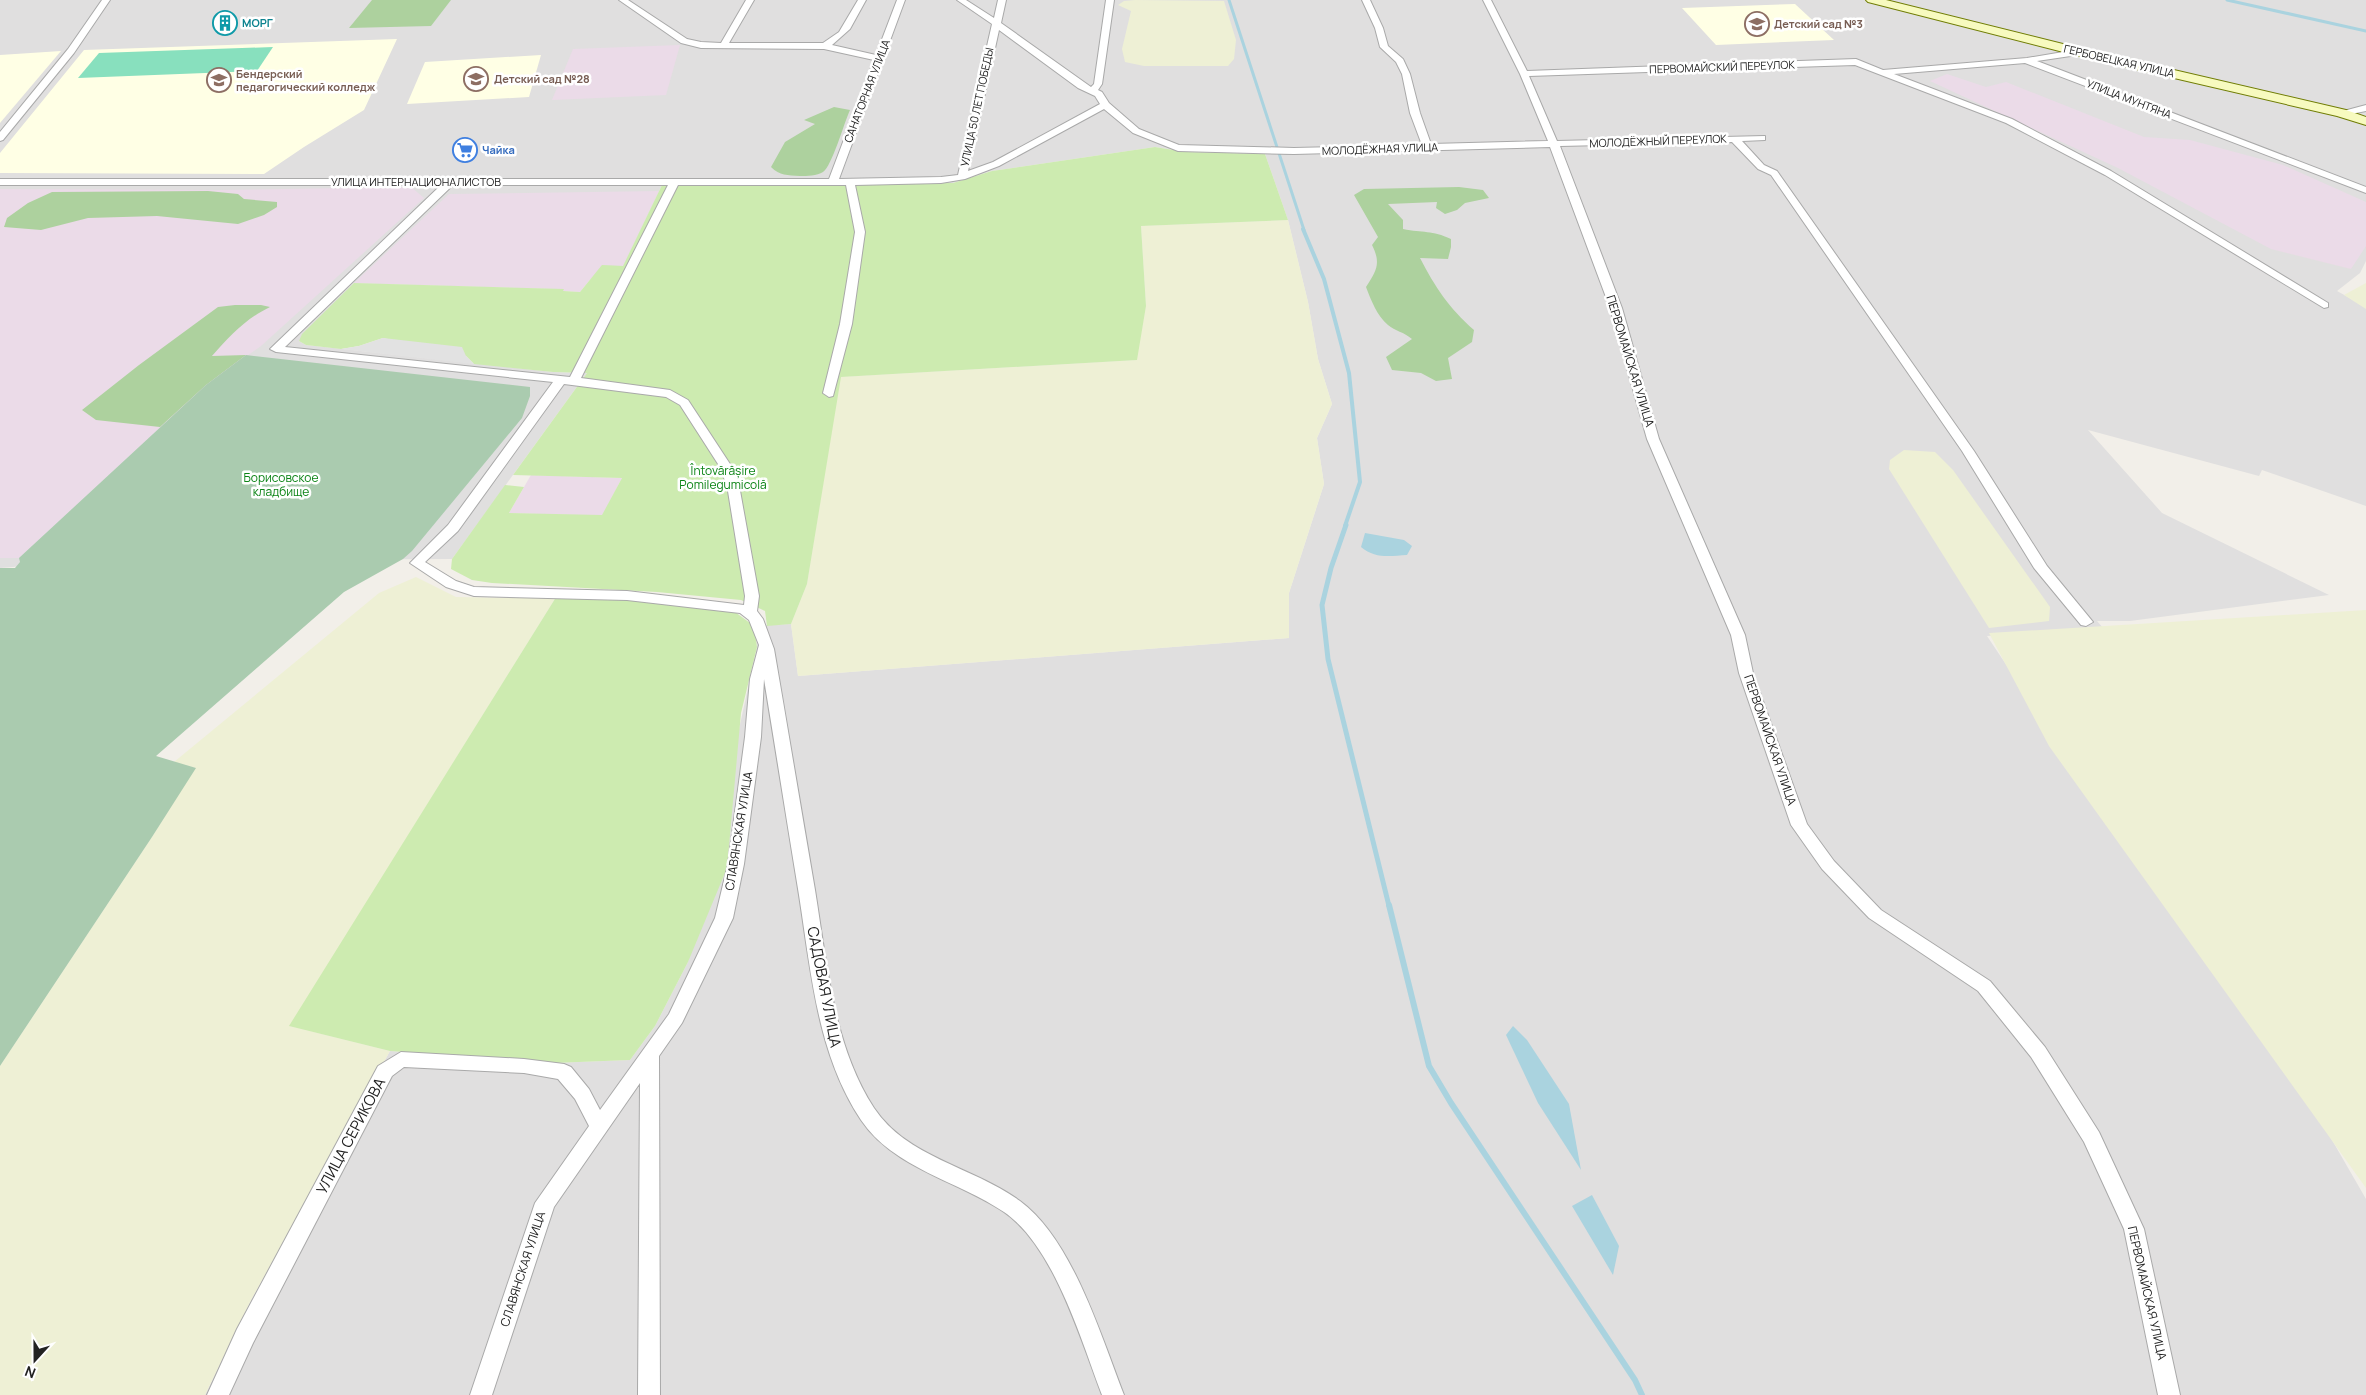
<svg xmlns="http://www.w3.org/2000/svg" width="2366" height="1395" font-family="Manrope,sans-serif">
<rect width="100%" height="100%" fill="#f2efe9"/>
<path fill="#e0dfdf" d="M0,0H2366V261L2360,273L2337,291L2366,307V506L2262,470L2259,476L2088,430L2162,513L2329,595L2130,621H2097L2103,628L1987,636L2149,878L2279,1048L2366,1199V1395H205L251,1300L390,1051L553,1063L630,1060L655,1026L688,962L757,647L754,626L791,624L798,676L1289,638V593L1324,484L1317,438L1332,404L1318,359L1308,302L1288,220L1265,154L1186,152L1155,147L992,171L953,183L662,185L623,266L563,289L354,283L299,341L306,345L553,372L587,373L452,559L87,561L0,568Z"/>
<g fill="#ebdbe8">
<path d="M680,45L666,95L552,100L573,49Z"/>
<path d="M1947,74L1986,87L2006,82L2144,137L2190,140L2283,165L2366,202V246L2351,269L2271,249L2118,168L1930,81Z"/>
<path d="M411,187L424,198L261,346L206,385L19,558H0V189L219,190Z"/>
<path d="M659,191L623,266L602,265L580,292L562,291L563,289L354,283L449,194Z"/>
<path d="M531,475L622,478L602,516L509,513Z"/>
</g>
<g fill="#ffffe5">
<path d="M1795,4L1834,40L1716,45L1682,8Z"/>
<path d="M397,39L364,110L304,147L264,174L0,173V153L84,50Z"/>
<path d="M61,51L0,123V55Z"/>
<path d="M541,55L529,97L407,104L425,62Z"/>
</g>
<g fill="#eef0d5">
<path d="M1135,0L1224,1L1236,40L1234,59L1228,66H1144L1125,62L1122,49L1131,11L1118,5L1124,1Z"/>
<path d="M1288,220L1308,302L1318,359L1332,404L1317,438L1324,484L1289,593V638L798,676L791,624L807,584L840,377L1136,360L1146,306L1141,226Z"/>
<path d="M2366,283V309L2344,295Z"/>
<path d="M1904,450L1935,452L1953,470L2050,607L2049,621L1989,628L1889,469L1890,460Z"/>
<path d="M416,577L456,597L511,598L558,594L290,1026L390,1051L251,1300L205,1395H0V1066L152,837L195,768L174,762L379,593Z"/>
<path d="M2366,610V1188L2049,746L1989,633Z"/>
</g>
<g fill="#cdebb0">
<path d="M1155,147L1186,152L1265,154L1288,220L1141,226L1146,306L1137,360L841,377L807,584L791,624L767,626L765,611L741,600L657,592L492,583L472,580L451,569L452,559L505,485L524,487L509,513L602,515L622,478L513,475L587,373L553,372L474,364L466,356L383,338L359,346L341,349L306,345L299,341L302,334L354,283L564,289L563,291L580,292L602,265L623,266L662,185L953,183L992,171Z"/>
<path d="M558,594L731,609L754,626L757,647L741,713L727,868L688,962L655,1026L630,1060L553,1063L390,1051L289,1026Z"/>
</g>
<g fill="#add19e">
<path d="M372,0H451L431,26L349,28Z"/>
<path d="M834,107L850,110C844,123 832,166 823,172C817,176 807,176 800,176C787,175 780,176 771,167L785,142L815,124L804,120Z"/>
<path d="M1459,187L1483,190L1489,198L1465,203L1457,210L1445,214L1436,208L1437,202L1388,204L1403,220V229C1423,233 1432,230 1451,239V247L1448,259L1420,258C1435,287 1449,308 1474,330L1472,342L1448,358L1452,379L1436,381L1421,373L1392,370L1386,357L1412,339C1404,332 1395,331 1388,325C1377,316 1371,300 1366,287C1377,270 1381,263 1372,245L1378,237L1354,195L1364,189Z"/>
<path d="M208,191L238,194L244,199L277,202V207L264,215L238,224L157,216L88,218L41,230L4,227L7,218L28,203L52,192Z"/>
<path d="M235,305H261L270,307C245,319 230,336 212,356L246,355L206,385L160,427L96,420L82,410L139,365L218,307Z"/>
</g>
<path fill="#aacbaf" d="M246,355L530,387V396L522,418L412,551L403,559L344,592L156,756L196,768L152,837L0,1066V568H15L20,562L19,558L206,385Z"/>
<path fill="#88e0be" d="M273,47L257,71L78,78L99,53Z"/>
<path fill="#e2e2e2" d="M383,338L462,347L466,356L474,364L341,349L359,346Z"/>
<g fill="#aad3df">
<path d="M1365,533L1404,540L1412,546L1407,555C1390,556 1375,559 1361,547Z"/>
<path d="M1513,1026L1527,1040L1569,1104L1581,1170L1538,1103L1506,1035Z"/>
<path d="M1592,1195L1619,1246L1613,1275L1572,1206Z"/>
</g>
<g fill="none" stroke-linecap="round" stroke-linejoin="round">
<g stroke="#aad3df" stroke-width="3">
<path d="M1229,0L1304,230"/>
<path d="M2227,0L2366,31"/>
</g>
<path stroke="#aad3df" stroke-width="4" d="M1303,229L1324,279L1349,373L1360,482L1345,526"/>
<path stroke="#aad3df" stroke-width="5" d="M1346,525L1331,568L1322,605L1328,659L1389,906"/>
<path stroke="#aad3df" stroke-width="6" d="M1389,905L1429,1066L1451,1103L1635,1380L1642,1395"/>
<defs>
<g id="street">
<path d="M102,0H110L74,53L3,140L0,141V132L68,49Z"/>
<path d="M619,0H628L687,39L701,42L721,43L746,0H754L729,43H823L839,32L858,0H866L850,29L832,45L876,55L897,0H905L839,179L941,177L958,175L992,24L957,0H966L994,18L998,0H1006L1001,23L1091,87L1094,84L1106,0H1114L1102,84L1098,90L1102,92L1109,103L1139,129L1179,145L1294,148L1422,145L1410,113L1402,74L1396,62L1380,47L1375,28L1362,0H1370L1383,28L1388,46L1403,59L1410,74L1420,113L1431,144L1548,141L1520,74L1483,0H1491L1527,71L1856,59L1883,70L2027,58L2081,49L2084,50V54L2037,61L2366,187V193L2025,63L1894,74L2012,119L2111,171L2328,303V307L2324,308L2105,175L2006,123L1855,65L1529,76L1557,141L1765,136V140L1742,141L1764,165L1777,171L1974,451L2047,566L2093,622L2086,626L2081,625L2034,568L1962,451L1771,175L1758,169L1732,142L1560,146L1622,308L1659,439L1745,635L1753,673L1807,824L1834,861L1881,910L1990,981L2045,1047L2099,1132L2144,1229L2180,1395H2158L2124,1229L2084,1142L2031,1057L1978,991L1869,918L1822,869L1791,825L1739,673L1731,635L1647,439L1610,308L1550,147L1294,154L1178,151L1133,133L1104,109L999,166L965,179L941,183L855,185L865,232L852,324L833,396L829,397L823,393L840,324L855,232L846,185H678L581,378L670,390L688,400L730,464L739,485L759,596L757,611L763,619L774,649C788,729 801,810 815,890C827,964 833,1045 874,1108C907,1158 974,1167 1020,1201C1072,1239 1101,1336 1124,1395H1102C1081,1340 1054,1246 1004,1212C958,1181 893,1168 861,1120C817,1054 811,971 799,895C787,823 776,751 764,679L761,737L744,864L733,918L682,1023L659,1056L660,1395H638L640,1083L554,1207L492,1395H470L535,1203L589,1126L575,1099L558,1079L524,1073L404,1067L392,1076L253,1343L229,1395H207L237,1329L378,1066L401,1052L524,1059L564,1064L571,1067L589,1089L600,1110L669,1014L715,918L728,864L745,737L750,679L759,645L749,620L740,613L627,600L474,596L446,587L410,563L448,525L553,382L276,352L270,349L441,185H0V179H829L874,60L824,49L701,48L681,43ZM999,30L1078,88L1095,96L1100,104L993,162L968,171ZM453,185H668L570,377L285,347ZM564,384L666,397L680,405L718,464L727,485L745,596L744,605L627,591L474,587L456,581L425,562L458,531Z"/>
<path d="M2366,105V111L2341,116L2336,113Z"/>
</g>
<path id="secondary" d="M1866,0H1886L2075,47L2346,110L2366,117V125L2337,116L2075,55L1868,2Z"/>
</defs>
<use href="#street" stroke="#a9a9a9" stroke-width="2"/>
<use href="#secondary" stroke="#707d05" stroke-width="2"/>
<use href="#street" fill="#fff" fill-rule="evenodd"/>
<use href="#secondary" fill="#f7fabf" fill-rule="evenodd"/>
</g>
<defs>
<symbol id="building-ring" viewBox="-11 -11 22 22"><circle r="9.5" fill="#fff" stroke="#0f9aa8" stroke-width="1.5"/><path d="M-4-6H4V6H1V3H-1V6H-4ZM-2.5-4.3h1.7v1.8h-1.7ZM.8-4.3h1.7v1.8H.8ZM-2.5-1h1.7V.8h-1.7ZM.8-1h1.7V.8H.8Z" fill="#0f9aa8"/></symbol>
<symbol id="school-ring" viewBox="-11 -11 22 22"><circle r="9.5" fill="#fff" stroke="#8d6e63" stroke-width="1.5"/><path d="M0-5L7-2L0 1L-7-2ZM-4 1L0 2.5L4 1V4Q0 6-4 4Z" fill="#8d6e63"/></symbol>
<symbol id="supermarket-ring" viewBox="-11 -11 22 22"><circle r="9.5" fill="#fff" stroke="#3f7fe0" stroke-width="1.5"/><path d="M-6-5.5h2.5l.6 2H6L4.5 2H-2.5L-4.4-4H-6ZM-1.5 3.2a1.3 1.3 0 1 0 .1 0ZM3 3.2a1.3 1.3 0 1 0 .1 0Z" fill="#3f7fe0"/></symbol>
</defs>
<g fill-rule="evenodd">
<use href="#building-ring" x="211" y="9" width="28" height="28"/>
<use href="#school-ring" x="1743" y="10" width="28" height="28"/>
<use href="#school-ring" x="462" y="65" width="28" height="28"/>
<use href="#school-ring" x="205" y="66" width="28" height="28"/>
<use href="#supermarket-ring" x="451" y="136" width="28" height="28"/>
</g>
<g text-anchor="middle" stroke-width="5" stroke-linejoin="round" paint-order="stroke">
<g font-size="11" font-weight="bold" fill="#0d838f" stroke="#fff" text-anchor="start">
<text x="242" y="27">МОРГ</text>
</g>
<g font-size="11" font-weight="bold" fill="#785e54" stroke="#fff" text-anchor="start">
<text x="1774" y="28">Детский сад №3</text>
<text x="236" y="78">Бендерский<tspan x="236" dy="13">педагогический колледж</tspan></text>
<text x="494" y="83">Детский сад №28</text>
</g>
<g font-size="11" fill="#222" stroke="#fff">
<text transform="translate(2119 61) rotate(13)" y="4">ГЕРБОВЕЦКАЯ УЛИЦА</text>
<text transform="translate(1722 67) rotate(-2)" y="4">ПЕРВОМАЙСКИЙ ПЕРЕУЛОК</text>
<text transform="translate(867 91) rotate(-69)" y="4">САНАТОРНАЯ УЛИЦА</text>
<text transform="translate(2129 99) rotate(21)" y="4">УЛИЦА МУНТЯНА</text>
<text transform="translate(977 107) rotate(-78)" y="4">УЛИЦА 50 ЛЕТ ПОБЕДЫ</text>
<text transform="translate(1658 141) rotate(-2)" y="4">МОЛОДЁЖНЫЙ ПЕРЕУЛОК</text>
<text transform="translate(1380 149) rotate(-2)" y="4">МОЛОДЁЖНАЯ УЛИЦА</text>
<text x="416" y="186">УЛИЦА ИНТЕРНАЦИОНАЛИСТОВ</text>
</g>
<g font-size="11" font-weight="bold" fill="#366cbe" stroke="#fff" text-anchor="start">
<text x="482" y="154">Чайка</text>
</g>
<g font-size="12" fill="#222" stroke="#fff">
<text transform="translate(1630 361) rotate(73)" y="4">ПЕРВОМАЙСКАЯ УЛИЦА</text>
<text transform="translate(1770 740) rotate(71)" y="4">ПЕРВОМАЙСКАЯ УЛИЦА</text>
<text transform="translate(739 831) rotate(-81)" y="4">СЛАВЯНСКАЯ УЛИЦА</text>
<text transform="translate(523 1269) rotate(-72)" y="4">СЛАВЯНСКАЯ УЛИЦА</text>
<text transform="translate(2147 1293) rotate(77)" y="4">ПЕРВОМАЙСКАЯ УЛИЦА</text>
</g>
<g font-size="12" fill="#0c8416" stroke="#fff">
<text x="723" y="475">Întovărășire<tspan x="723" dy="14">Pomilegumicolă</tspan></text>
<text x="281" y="482">Борисовское<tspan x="281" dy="14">кладбище</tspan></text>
</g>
<g font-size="15" fill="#222" stroke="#fff">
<text transform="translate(824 987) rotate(79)" y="5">САДОВАЯ УЛИЦА</text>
<text transform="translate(351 1136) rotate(-62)" y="5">УЛИЦА СЕРИКОВА</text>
</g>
</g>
<g transform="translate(35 1360) rotate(201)" stroke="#ffffff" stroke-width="4" paint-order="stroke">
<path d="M0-4L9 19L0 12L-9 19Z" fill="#222222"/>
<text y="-8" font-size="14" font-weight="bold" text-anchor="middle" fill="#222222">N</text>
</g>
</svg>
